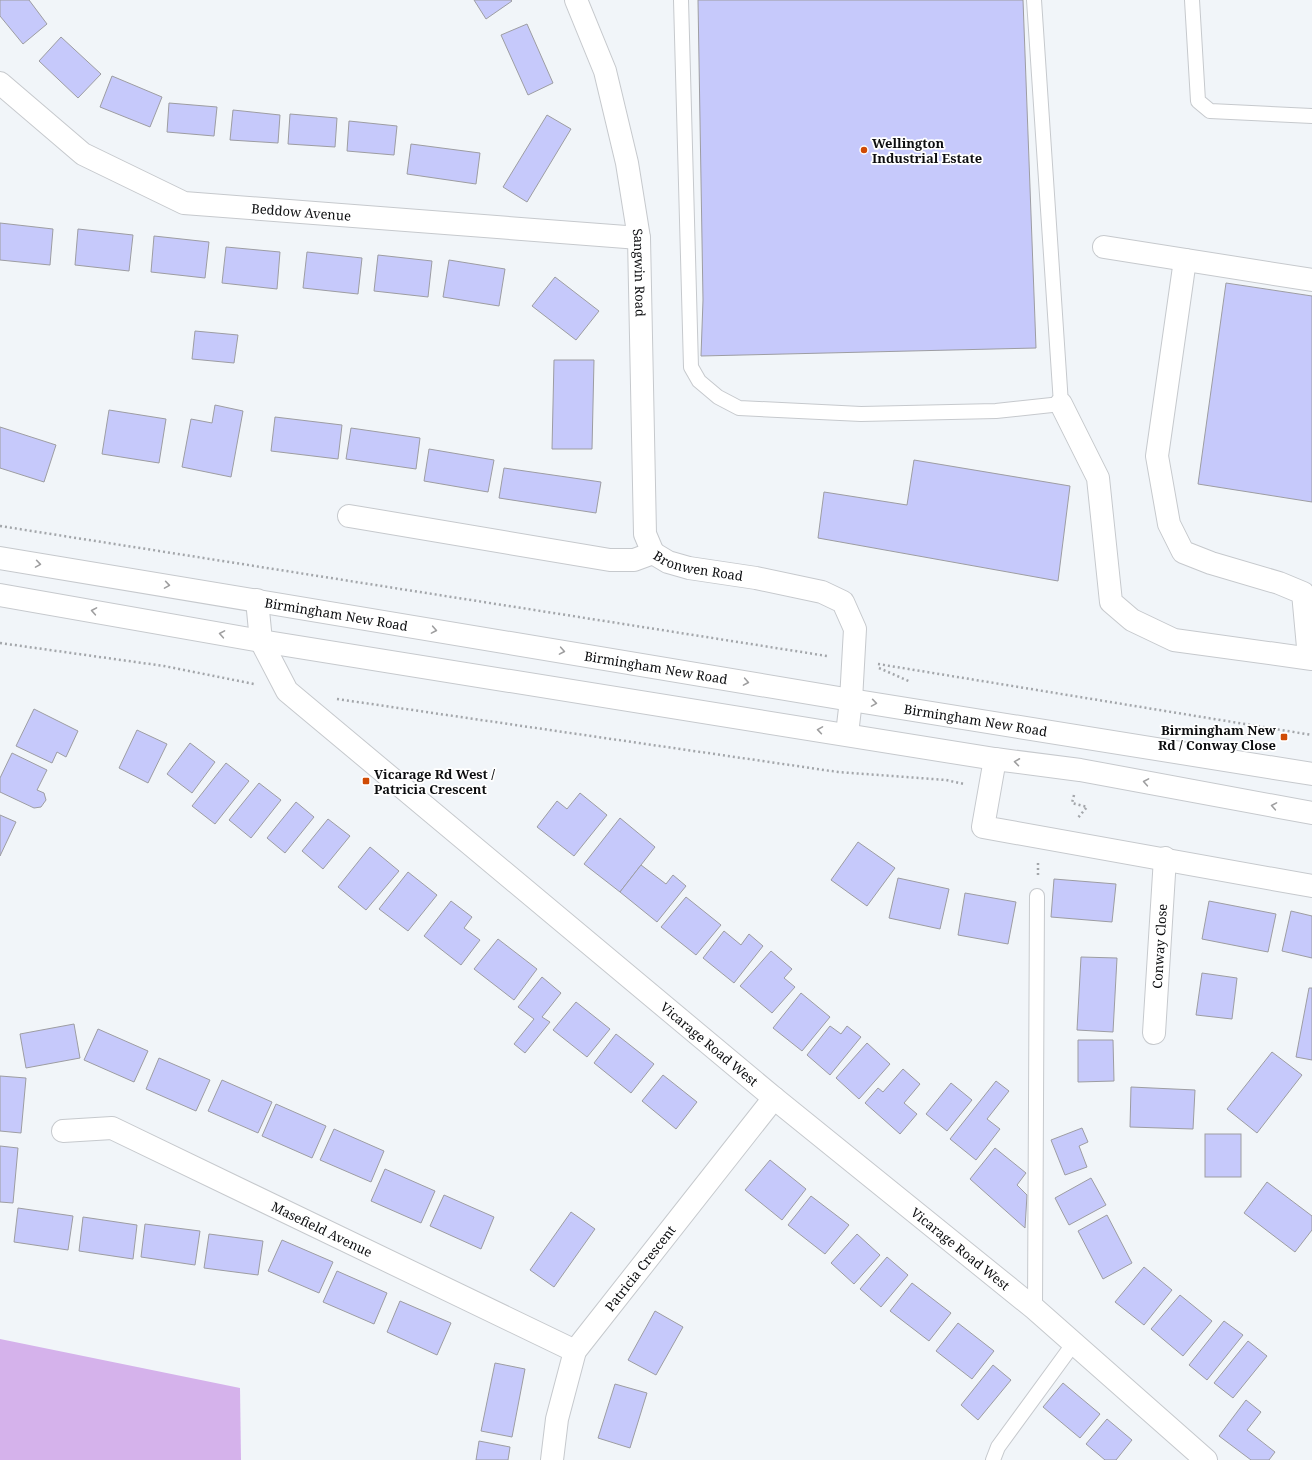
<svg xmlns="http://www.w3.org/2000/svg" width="1312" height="1460" font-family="'Noto Serif',serif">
<rect width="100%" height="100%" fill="#f1f5f9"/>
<path fill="#d5b2eb" d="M0,1339L240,1388L241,1460H0Z"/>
<g fill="#c6c9fb" stroke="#9d9da2">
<path d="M0,0H29L47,24L23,44L0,16Z"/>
<path d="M474,0H511L512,1L486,19Z"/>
<path d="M698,0H1023L1036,348L701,356L703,300Z"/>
<path d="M527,24L553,83L528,95L501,35Z"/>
<path d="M61,37L101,74L78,98L39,61Z"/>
<path d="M112,76L162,97L150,127L100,107Z"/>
<path d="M169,103L217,107L214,136L167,132Z"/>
<path d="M233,110L280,115L278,143L230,140Z"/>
<path d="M290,114L337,118L335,147L288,144Z"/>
<path d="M547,115L571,129L527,202L503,187Z"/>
<path d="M349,121L397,126L394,155L347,151Z"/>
<path d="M411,144L480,153L476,184L407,174Z"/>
<path d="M0,223L53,229L50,265L0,260Z"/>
<path d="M78,229L133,235L129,271L75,265Z"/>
<path d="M154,236L209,242L205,278L151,272Z"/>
<path d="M226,247L280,252L277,289L222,283Z"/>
<path d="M307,252L362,258L358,294L303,288Z"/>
<path d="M378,255L432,261L428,297L374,291Z"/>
<path d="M449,260L505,269L499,306L443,297Z"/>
<path d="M555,277L599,311L576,340L532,306Z"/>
<path d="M1226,283L1312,296V502L1198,484Z"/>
<path d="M195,331L238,335L234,363L192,359Z"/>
<path d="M554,360H594L592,449H552Z"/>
<path d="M215,405L243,411L231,477L182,467L191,419L212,423Z"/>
<path d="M109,410L166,419L159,463L102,454Z"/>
<path d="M275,417L342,425L338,459L271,451Z"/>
<path d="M0,427L56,445L44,482L0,468Z"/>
<path d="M351,428L420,438L416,469L346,459Z"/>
<path d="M429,449L494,460L488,492L424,481Z"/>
<path d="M914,460L1070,486L1058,581L818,538L824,492L907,505Z"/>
<path d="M504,468L601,482L596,513L499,498Z"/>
<path d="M34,709L78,731L66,757L57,752L52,763L16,746Z"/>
<path d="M137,730L167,744L148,783L119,768Z"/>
<path d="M190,743L215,762L192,793L167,774Z"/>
<path d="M12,753L47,770L37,790L44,793L46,800L41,807L34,808L0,792V778Z"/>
<path d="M226,763L249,781L215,824L192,806Z"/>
<path d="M259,783L281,800L251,838L229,820Z"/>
<path d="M580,793L607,815L574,856L537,827L557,801L567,809Z"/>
<path d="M296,802L314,817L285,853L267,838Z"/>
<path d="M0,815L16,822L0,856Z"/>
<path d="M620,818L655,847L620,892L584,864Z"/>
<path d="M328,819L350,836L323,869L302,851Z"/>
<path d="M858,842L895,868L867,906L831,880Z"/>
<path d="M370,847L399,871L366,910L338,887Z"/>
<path d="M641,865L666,884L673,875L686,886L657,922L620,892Z"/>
<path d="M408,872L437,895L408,931L379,909Z"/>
<path d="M898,878L949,889L940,929L889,918Z"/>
<path d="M1054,879L1116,884L1112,922L1051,917Z"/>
<path d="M965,893L1016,902L1008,944L958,935Z"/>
<path d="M686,897L721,925L696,955L661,927Z"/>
<path d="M451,901L472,917L464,928L480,940L461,965L424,936Z"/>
<path d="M1209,901L1276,914L1268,952L1202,939Z"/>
<path d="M1291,911L1312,916V958L1282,951Z"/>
<path d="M724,931L741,945L749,934L763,946L734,983L703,958Z"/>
<path d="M498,939L537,969L514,1000L474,969Z"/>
<path d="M771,951L792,969L784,978L795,987L772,1013L740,986Z"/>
<path d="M1081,957L1117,958L1113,1032L1077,1030Z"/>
<path d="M1202,973L1237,978L1232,1019L1196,1015Z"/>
<path d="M542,977L561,993L542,1017L550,1022L525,1053L514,1044L534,1019L518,1007Z"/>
<path d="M1309,988H1312V1060L1296,1057Z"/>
<path d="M801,993L830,1017L802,1051L773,1028Z"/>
<path d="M576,1002L610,1029L587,1057L553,1030Z"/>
<path d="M74,1024L80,1058L26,1068L20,1034Z"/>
<path d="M830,1026L841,1034L847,1026L861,1037L830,1075L807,1055Z"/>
<path d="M98,1029L148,1051L134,1082L84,1060Z"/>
<path d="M616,1034L654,1064L631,1093L594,1063Z"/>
<path d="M1078,1040H1113L1114,1081L1078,1082Z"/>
<path d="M867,1043L890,1064L859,1099L836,1078Z"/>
<path d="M1272,1052L1302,1075L1257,1133L1227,1109Z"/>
<path d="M159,1058L210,1080L196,1111L146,1089Z"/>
<path d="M903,1069L920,1084L904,1103L917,1114L900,1134L865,1103L878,1088L883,1092Z"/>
<path d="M663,1075L697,1102L676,1129L642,1101Z"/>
<path d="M0,1076L26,1078L21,1133L0,1131Z"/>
<path d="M222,1080L272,1102L258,1133L208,1111Z"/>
<path d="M996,1081L1009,1091L987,1119L1000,1129L976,1160L950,1139Z"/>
<path d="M951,1083L972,1100L947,1131L926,1114Z"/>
<path d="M1131,1087L1195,1090L1193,1129L1130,1127Z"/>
<path d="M276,1104L326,1126L312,1158L262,1136Z"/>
<path d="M1082,1128L1088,1142L1079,1146L1087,1167L1065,1175L1051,1140Z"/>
<path d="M334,1129L384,1151L371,1182L320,1160Z"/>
<rect x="1205" y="1134" width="36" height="43"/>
<path d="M0,1146L18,1148L13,1203L0,1202Z"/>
<path d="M995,1148L1026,1173L1017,1185L1027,1195L1025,1228L970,1179Z"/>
<path d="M770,1160L806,1189L782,1220L745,1190Z"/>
<path d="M385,1169L435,1191L421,1223L371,1201Z"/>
<path d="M1091,1178L1106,1205L1069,1225L1055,1198Z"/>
<path d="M1267,1182L1312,1216V1230L1295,1252L1244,1213Z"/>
<path d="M444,1195L494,1217L481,1249L430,1226Z"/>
<path d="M811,1196L849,1225L825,1254L788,1225Z"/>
<path d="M18,1208L73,1216L68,1250L14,1242Z"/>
<path d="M571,1212L595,1229L554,1287L530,1270Z"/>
<path d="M1107,1215L1132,1263L1103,1279L1078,1231Z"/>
<path d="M83,1217L137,1225L133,1259L79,1251Z"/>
<path d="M145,1224L200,1231L195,1265L141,1257Z"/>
<path d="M209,1234L263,1241L258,1275L204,1268Z"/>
<path d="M857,1234L880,1255L854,1284L831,1263Z"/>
<path d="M282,1240L333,1262L319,1293L268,1271Z"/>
<path d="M887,1257L908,1275L881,1307L860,1289Z"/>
<path d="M1144,1267L1172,1290L1144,1325L1115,1302Z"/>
<path d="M337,1271L387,1293L374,1324L323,1302Z"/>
<path d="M912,1283L951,1313L929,1341L890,1311Z"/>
<path d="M1180,1295L1212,1321L1183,1356L1151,1329Z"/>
<path d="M400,1301L451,1323L437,1355L387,1332Z"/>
<path d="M655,1311L683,1327L656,1375L628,1360Z"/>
<path d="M1224,1321L1243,1335L1207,1380L1189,1365Z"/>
<path d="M958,1323L994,1351L972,1379L936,1351Z"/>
<path d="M1248,1341L1267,1356L1233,1398L1214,1383Z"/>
<path d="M495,1363L525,1369L512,1437L481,1431Z"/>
<path d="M993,1365L1011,1380L978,1420L961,1405Z"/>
<path d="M1063,1383L1100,1414L1080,1438L1043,1407Z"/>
<path d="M615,1384L647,1393L630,1448L598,1438Z"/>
<path d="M1246,1400L1261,1412L1247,1430L1275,1452L1269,1460H1251L1219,1436Z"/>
<path d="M1107,1419L1132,1440L1116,1460H1105L1086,1444Z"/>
<path d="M479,1441L510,1447L508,1460H476Z"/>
</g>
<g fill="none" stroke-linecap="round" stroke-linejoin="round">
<defs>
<g id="service">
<path d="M681,0L691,367L699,381L718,397L739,408L861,414L996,411L1061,404L1034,0"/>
<path d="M1192,0L1198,101L1210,111L1312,116"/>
<path d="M1035,1309L1037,896"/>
<path d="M993,1460L998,1447L1074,1343"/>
</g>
<g id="minor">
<path id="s1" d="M576,0L605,71L627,163L639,238L645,534L653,553"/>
<path id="s2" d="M0,83L83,154L184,203L639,238"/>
<path d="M1104,247L1312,280"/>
<path d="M1185,260L1157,456L1169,524L1183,552L1211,563L1279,583L1303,593L1309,658"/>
<path d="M1061,404L1098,478L1111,602L1132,620L1174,640L1312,659"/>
<path d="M349,516L610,560H634L653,553"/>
<path id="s3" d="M653,553L668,562L689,568L756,578L822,592L843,602L855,629L851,700L847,734"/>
<path d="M995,759L983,827L1312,886"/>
<path id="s4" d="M1154,1033L1165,858"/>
<path id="s5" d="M63,1131L112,1128L575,1351"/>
<path id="s6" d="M552,1460L557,1419L575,1351L774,1098"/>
</g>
<g id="secondary">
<path id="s7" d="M257,600L261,641L287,691L774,1098L1035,1309L1206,1460"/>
</g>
<g id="trunk">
<path id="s8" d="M0,558L851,700L1312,774"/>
<path d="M0,595L261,641L995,759L1080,770L1312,813"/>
</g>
</defs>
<use href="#service" stroke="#c6c9cd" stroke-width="16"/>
<use href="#minor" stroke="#c6c9cd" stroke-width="24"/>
<use href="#secondary" stroke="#c6c9cd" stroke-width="24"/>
<use href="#trunk" stroke="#c6c9cd" stroke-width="24"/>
<g stroke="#a3a6aa" stroke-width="2.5" stroke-dasharray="2 3" stroke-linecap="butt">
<path d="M0,526L827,656"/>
<path d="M0,643L164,666L254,684"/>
<path d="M878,664L1312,735"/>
<path d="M879,668L911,682"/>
<path d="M337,699L838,772L946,780L964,784"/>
<path d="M1074,795L1072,803L1087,807L1077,819"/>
<path d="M1038,875V862"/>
</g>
<use href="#service" stroke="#fff" stroke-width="14"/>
<use href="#minor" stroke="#fff" stroke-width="22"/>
<use href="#secondary" stroke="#fff" stroke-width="22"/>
<use href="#trunk" stroke="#fff" stroke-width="22"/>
</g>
<defs><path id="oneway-chevron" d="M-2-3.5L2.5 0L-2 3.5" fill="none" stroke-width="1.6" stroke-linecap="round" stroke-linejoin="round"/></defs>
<g stroke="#9e9e9f">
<use href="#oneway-chevron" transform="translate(38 564) rotate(9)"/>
<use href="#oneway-chevron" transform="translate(167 585) rotate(9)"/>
<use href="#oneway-chevron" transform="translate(94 611) rotate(-170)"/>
<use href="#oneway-chevron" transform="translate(434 630) rotate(10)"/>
<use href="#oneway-chevron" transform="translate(222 634) rotate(-170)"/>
<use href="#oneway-chevron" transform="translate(562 651) rotate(10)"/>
<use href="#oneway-chevron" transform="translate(746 682) rotate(10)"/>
<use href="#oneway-chevron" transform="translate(874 703) rotate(9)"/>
<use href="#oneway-chevron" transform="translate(820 730) rotate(-171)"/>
<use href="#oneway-chevron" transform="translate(1017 762) rotate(-172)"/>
<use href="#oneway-chevron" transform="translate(1146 782) rotate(-170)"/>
<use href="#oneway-chevron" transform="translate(1274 806) rotate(-170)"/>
</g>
<g fill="#d04b05" stroke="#fff" stroke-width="1.5">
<circle cx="864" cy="150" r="4"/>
<rect x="1280" y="733" width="8" height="8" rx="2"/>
<rect x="362" y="777" width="8" height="8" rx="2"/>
</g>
<g text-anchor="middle" stroke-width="3.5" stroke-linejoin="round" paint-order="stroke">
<g font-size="13" font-weight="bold" fill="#0c0d0f" stroke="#fff" text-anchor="start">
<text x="872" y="148">Wellington<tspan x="872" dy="15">Industrial Estate</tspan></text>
<text x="1276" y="735" text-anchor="end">Birmingham New<tspan x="1276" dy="15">Rd / Conway Close</tspan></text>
<text x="374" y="779">Vicarage Rd West /<tspan x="374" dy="15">Patricia Crescent</tspan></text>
</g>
<g font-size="13" fill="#0c0d0f" stroke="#fff">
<text dy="5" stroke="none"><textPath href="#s2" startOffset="339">Beddow Avenue</textPath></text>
<text dy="5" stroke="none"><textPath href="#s1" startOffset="282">Sangwin Road</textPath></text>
<text dy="5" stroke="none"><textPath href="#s3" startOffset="48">Bronwen Road</textPath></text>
<text dy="5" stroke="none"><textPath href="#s8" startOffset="341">Birmingham New Road</textPath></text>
<text dy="5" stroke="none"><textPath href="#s8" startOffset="665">Birmingham New Road</textPath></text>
<text dy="5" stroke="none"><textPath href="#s8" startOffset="989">Birmingham New Road</textPath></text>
<text dy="5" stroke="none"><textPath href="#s4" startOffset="87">Conway Close</textPath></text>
<text dy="5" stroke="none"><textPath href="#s7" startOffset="648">Vicarage Road West</textPath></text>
<text dy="5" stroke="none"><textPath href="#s5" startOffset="282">Masefield Avenue</textPath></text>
<text dy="5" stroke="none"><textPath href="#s7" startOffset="972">Vicarage Road West</textPath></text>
<text dy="5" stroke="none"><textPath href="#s6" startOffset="217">Patricia Crescent</textPath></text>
</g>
</g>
</svg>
